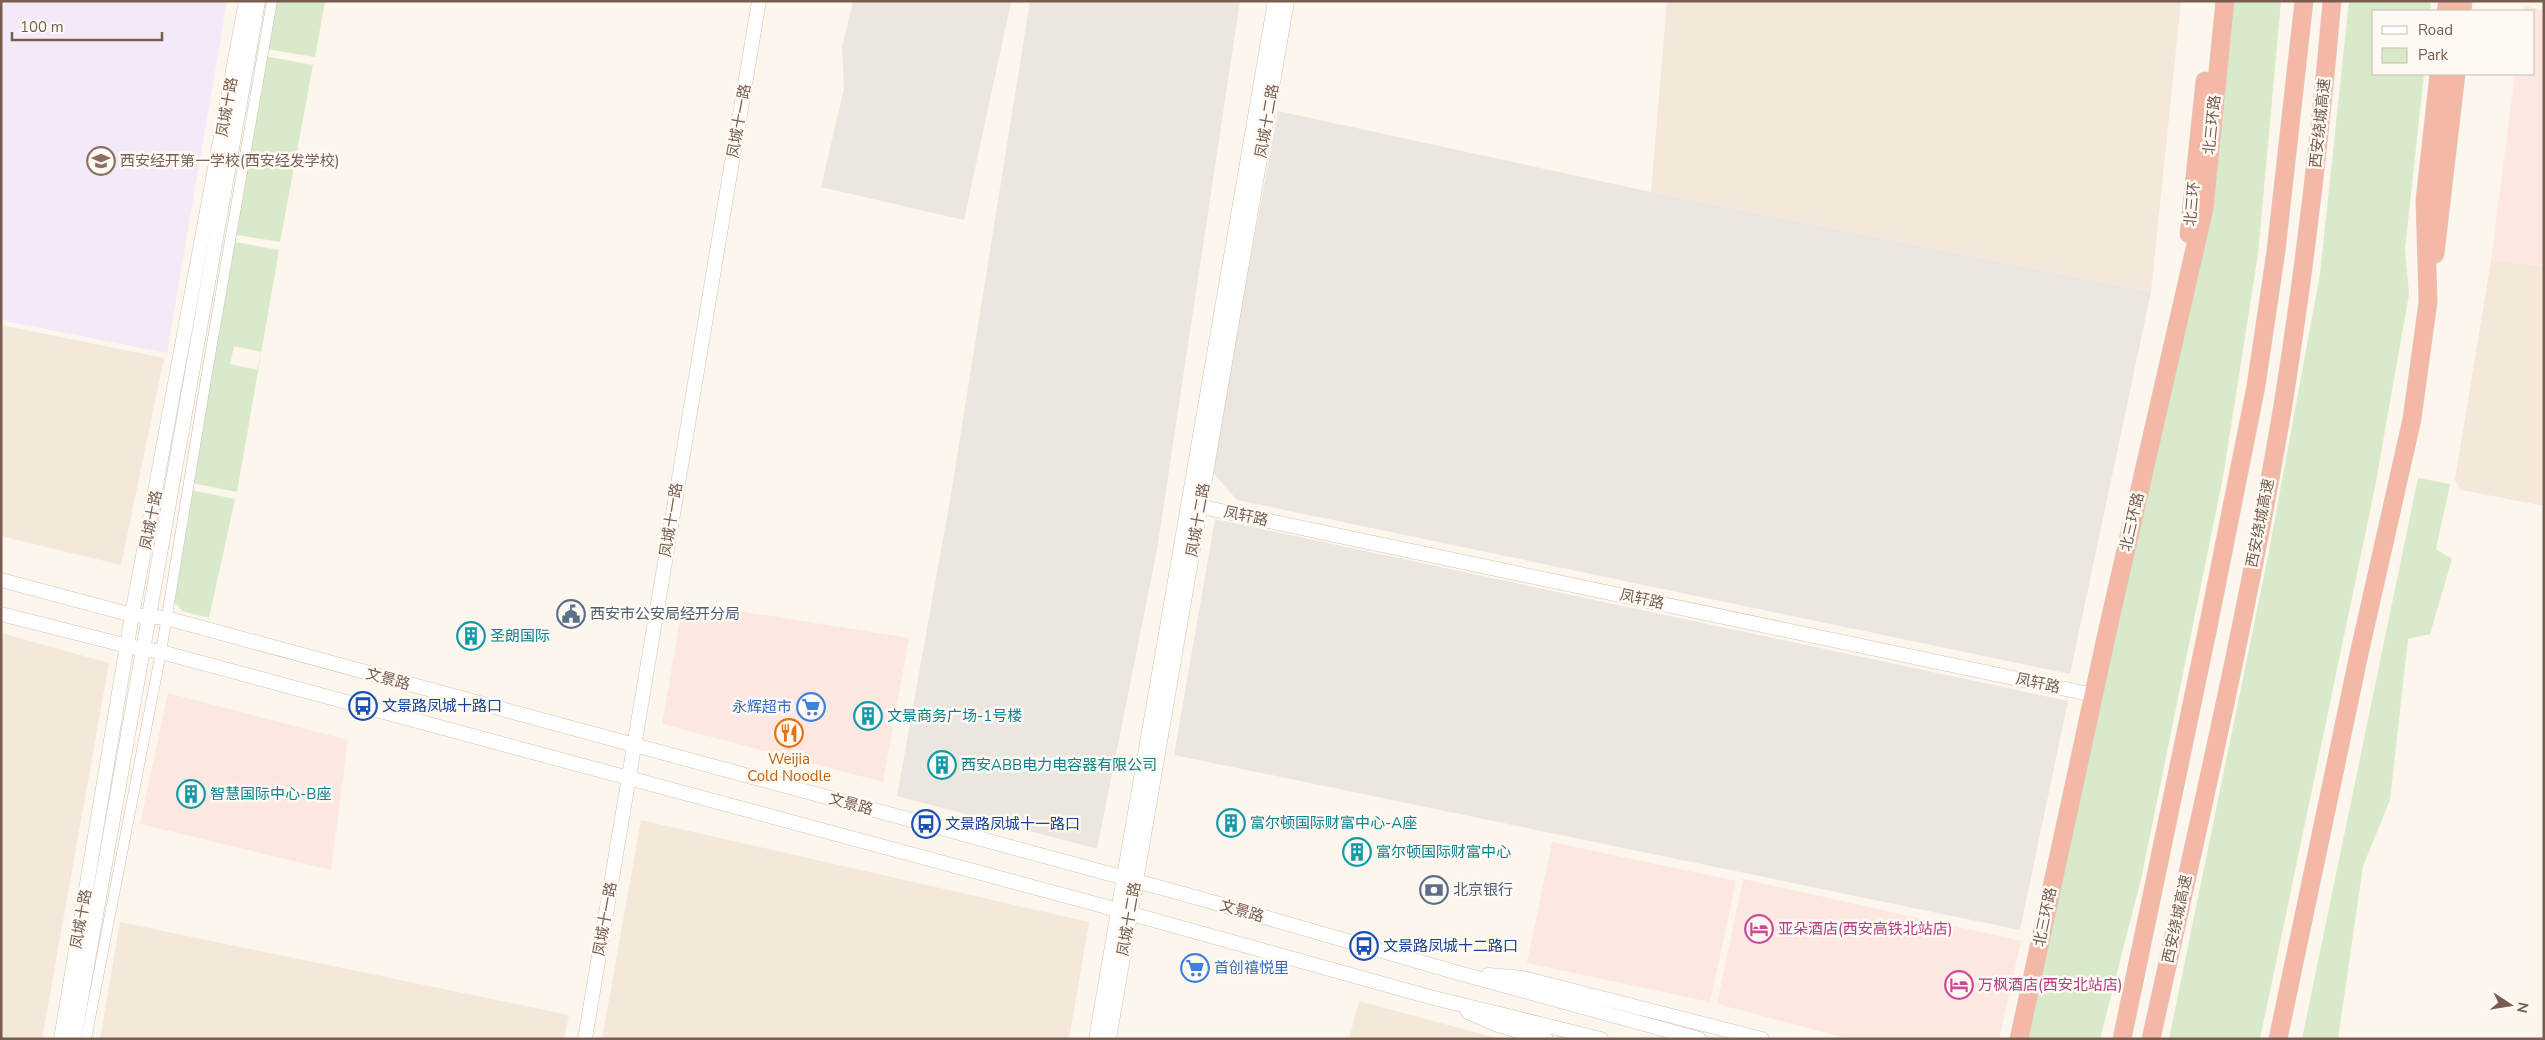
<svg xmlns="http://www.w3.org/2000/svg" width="2545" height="1040" font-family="'Nunito Sans','Noto Sans SC',sans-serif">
<rect width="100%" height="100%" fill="#fcf6ed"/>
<g fill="#f4e8db">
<path d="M1667,1H2181L2151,292L1651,192Z"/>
<path d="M2491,260L2544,266V506L2461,490L2455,480Z"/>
<path d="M1,325L164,358L121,565L1,536Z"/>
<path d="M1,633L109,663L42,1039H1Z"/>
<path d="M641,820L1089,922L1069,1039H602Z"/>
<path d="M120,922L569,1015L564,1039H100Z"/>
<path d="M1359,1001L1500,1039H1349Z"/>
</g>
<g fill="#fce8e1">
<path d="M2524,6L2544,10V266L2491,260L2515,74H2534V11H2523Z"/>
<path d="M683,602L909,638L883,782L662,724Z"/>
<path d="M168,693L348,740L331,870L140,824Z"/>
<path d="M1552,842L1736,881L1710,1002L1527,963Z"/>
<path d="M1743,879L2021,941L1999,1039H1850L1717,1004Z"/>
</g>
<g fill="#ece6e1">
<path d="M853,1H1024L1023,4L1011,2L964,220L821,187L844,88L842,47Z"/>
<path d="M1030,1H1240L1157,550L1097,849L897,796L950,500Z"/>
<path d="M1278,111L1651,192L2151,292L2070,674L1237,500L1211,470Z"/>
<path d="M1215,519L2068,701L2020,930L1174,755Z"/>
</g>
<path fill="#f3e9f9" d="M1,1H227L167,353L1,320Z"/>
<g fill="#d8eaca" fill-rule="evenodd">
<path d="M274,1H325L315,57L266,49Z"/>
<path d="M2226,1H2281L2258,254L2223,477L2142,875L2100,1039H2027L2168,378Z"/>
<path d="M2349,1H2431L2430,11H2374V74H2424L2405,249L2409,294L2375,487L2260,1039H2169L2269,551L2320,274Z"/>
<path d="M264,56L313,65L280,242L231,234Z"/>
<path d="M229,241L279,250L237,492L187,482ZM234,346L261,352L257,370L230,364Z"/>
<path d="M2418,478L2450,484L2436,549L2452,559L2430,634L2408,639L2390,800L2363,866L2338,1039H2302Z"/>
<path d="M186,489L235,499L209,618L182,611L173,600Z"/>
</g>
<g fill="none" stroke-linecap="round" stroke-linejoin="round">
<defs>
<path id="street" d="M86,1039L161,652L208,367L272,1"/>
<g id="secondary">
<path d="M1193,505L2094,695"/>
<path d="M1,580L132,615L166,618L1184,894L1455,972L1699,1039"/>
<path d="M1,614L128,646L161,652L1085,901L1430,997L1601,1039"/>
<path d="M1488,975L1523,978L1762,1039"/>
<path d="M1468,1012L1498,1025L1546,1039"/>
<path d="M61,1039L132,615L246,1"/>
<path d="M74,1039L258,1"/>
<path d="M585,1039L759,1"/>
<path d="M1096,1039L1275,1"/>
<path d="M1109,1039L1287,1"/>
</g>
<g id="highway">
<path d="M2446,11L2448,1"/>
<path d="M2462,11L2463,1"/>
<path d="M2189,234L2205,81"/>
<path d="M2435,254L2456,74"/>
<path d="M2019,1039L2109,624L2204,209L2225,1"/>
<path d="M2122,1039L2208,627L2256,386L2276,251L2304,1"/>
<path d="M2151,1039C2197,830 2246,622 2282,411C2304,275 2320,138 2332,1"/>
<path d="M2278,1039L2359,654L2412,419L2428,302L2425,200L2439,74"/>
</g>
</defs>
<use href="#street" stroke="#cfbeb1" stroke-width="11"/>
<use href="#secondary" stroke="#d4c0b1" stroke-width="15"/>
<use href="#highway" stroke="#d9d1ce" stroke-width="19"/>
<use href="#street" stroke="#fff" stroke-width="10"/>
<use href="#secondary" stroke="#fff" stroke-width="14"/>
<use href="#highway" stroke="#f3b8a6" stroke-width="18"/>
</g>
<defs>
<symbol id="school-ring" viewBox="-11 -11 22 22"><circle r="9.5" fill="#fefaf3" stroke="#8d6e63" stroke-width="1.5"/><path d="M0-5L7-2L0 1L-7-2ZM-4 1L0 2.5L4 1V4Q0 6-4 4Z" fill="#8d6e63"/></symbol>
<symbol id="civic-ring" viewBox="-11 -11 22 22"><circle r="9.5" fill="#fefaf3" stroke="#5c6f8a" stroke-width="1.5"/><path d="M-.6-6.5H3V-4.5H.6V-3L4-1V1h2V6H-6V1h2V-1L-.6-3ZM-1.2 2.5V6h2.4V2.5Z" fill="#5c6f8a"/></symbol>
<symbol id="building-ring" viewBox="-11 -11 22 22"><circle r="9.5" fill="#fefaf3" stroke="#0f9aa8" stroke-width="1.5"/><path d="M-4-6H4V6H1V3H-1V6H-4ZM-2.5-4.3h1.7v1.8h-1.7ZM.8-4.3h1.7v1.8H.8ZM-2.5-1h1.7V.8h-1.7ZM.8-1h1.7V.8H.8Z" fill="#0f9aa8"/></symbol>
<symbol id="bus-ring" viewBox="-11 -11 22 22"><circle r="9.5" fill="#fefaf3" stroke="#1a4fb4" stroke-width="1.5"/><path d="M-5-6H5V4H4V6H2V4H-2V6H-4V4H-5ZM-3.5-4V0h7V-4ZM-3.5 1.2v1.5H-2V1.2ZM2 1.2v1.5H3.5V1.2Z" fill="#1a4fb4"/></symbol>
<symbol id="supermarket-ring" viewBox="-11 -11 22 22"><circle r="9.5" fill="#fefaf3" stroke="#3f7fe0" stroke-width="1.5"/><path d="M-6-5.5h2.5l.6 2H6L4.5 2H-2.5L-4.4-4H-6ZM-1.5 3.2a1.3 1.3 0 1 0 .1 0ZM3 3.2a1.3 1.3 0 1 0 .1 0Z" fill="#3f7fe0"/></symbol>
<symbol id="restaurant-ring" viewBox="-11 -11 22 22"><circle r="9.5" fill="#fefaf3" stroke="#e8710a" stroke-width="1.5"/><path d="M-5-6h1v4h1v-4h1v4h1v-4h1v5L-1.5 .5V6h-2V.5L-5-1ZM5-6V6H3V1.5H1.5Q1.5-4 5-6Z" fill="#e8710a"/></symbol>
<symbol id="bank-ring" viewBox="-11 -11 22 22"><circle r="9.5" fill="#fefaf3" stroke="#5c6f8a" stroke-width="1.5"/><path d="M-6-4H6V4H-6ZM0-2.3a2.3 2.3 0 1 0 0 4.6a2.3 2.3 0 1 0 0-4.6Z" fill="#5c6f8a"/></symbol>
<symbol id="hotel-ring" viewBox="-11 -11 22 22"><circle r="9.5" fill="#fefaf3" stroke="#d1479c" stroke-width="1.5"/><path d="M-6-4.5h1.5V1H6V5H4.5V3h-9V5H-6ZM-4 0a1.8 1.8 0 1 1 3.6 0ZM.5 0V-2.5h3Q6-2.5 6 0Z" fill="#d1479c"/></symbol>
</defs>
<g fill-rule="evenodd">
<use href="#school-ring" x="85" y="145" width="32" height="32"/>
<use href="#civic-ring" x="555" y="598" width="32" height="32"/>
<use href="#building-ring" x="455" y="620" width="32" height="32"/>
<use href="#bus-ring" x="347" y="690" width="32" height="32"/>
<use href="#supermarket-ring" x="795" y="691" width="32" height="32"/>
<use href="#building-ring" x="852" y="700" width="32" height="32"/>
<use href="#restaurant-ring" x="773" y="717" width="32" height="32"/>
<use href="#building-ring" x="926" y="749" width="32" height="32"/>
<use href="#building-ring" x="175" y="778" width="32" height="32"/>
<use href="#building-ring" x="1215" y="807" width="32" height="32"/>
<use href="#bus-ring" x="910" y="808" width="32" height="32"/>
<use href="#building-ring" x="1341" y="836" width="32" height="32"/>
<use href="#bank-ring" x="1418" y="874" width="32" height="32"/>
<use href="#hotel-ring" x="1743" y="913" width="32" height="32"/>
<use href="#bus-ring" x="1348" y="930" width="32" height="32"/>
<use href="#supermarket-ring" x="1179" y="952" width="32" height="32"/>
<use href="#hotel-ring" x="1943" y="969" width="32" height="32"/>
</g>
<g text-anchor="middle" stroke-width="5" stroke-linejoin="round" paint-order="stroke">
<g font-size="15" fill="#785c4f" stroke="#fefaf3">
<text transform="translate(227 107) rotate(-80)" y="5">凤城十路</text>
<text transform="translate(739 121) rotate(-80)" y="5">凤城十一路</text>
<text transform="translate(1267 121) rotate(-80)" y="5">凤城十二路</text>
<text transform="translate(2320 123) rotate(-84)" y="5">西安绕城高速</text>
<text transform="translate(2212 125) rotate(-84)" y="5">北三环路</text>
<text transform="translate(2192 204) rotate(-85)" y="5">北三环</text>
<text transform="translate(1246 516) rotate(12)" y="5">凤轩路</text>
<text transform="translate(151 520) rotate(-79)" y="5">凤城十路</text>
<text transform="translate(671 520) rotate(-81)" y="5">凤城十一路</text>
<text transform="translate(1198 520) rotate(-80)" y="5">凤城十二路</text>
<text transform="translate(2132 522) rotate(-77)" y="5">北三环路</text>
<text transform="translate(2260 523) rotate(-79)" y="5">西安绕城高速</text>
<text transform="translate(1642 599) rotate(12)" y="5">凤轩路</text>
<text transform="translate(388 679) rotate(15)" y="5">文景路</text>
<text transform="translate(2038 683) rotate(12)" y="5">凤轩路</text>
<text transform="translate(851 804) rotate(15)" y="5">文景路</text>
<text transform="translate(1242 911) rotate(16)" y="5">文景路</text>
<text transform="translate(2045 917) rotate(-78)" y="5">北三环路</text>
<text transform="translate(81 919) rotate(-80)" y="5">凤城十路</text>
<text transform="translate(605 919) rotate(-80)" y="5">凤城十一路</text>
<text transform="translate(1129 919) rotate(-80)" y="5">凤城十二路</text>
<text transform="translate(2177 919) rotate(-78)" y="5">西安绕城高速</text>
</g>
<g font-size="15" fill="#785e54" stroke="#fefaf3" text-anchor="start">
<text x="120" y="166">西安经开第一学校(西安经发学校)</text>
</g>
<g font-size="15" fill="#4e5e75" stroke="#fefaf3" text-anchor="start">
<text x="590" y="619">西安市公安局经开分局</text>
<text x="1453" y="895">北京银行</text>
</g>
<g font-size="15" fill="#0d838f" stroke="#fefaf3" text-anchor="start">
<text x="490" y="641">圣朗国际</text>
<text x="887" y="721">文景商务广场-1号楼</text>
<text x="961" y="770">西安ABB电力电容器有限公司</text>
<text x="210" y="799">智慧国际中心-B座</text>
<text x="1250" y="828">富尔顿国际财富中心-A座</text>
<text x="1376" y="857">富尔顿国际财富中心</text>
</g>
<g font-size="15" fill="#164399" stroke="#fefaf3" text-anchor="start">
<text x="382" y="711">文景路凤城十路口</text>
<text x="945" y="829">文景路凤城十一路口</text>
<text x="1383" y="951">文景路凤城十二路口</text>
</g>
<g font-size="15" fill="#366cbe" stroke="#fefaf3" text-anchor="end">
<text x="792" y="712">永辉超市</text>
<text x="1214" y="973" text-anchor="start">首创禧悦里</text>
</g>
<g font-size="15" fill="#c56008" stroke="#fefaf3">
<text x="789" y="764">Weijia<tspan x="789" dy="17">Cold Noodle</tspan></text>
</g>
<g font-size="15" fill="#b23c85" stroke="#fefaf3" text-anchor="start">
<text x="1778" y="934">亚朵酒店(西安高铁北站店)</text>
<text x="1978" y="990">万枫酒店(西安北站店)</text>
</g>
</g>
<rect width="2545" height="1040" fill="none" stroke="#785c4f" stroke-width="5"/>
<rect x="2372" y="10" width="162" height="65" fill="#fefaf3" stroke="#c8bbb1"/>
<rect x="2382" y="26" width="25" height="8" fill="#ffffff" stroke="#c8bbb1"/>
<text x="2418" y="35" font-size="15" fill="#785c4f">Road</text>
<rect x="2382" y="48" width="25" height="15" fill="#d8eaca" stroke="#c8bbb1"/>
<text x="2418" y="60" font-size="15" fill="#785c4f">Park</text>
<g transform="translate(2510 1005) rotate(102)" stroke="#fefaf3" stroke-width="4" paint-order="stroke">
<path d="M0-4L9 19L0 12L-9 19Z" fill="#785c4f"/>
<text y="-8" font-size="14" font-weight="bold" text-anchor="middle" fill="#785c4f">N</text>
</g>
<path d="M12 32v8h150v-8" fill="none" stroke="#785c4f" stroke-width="2.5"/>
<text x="20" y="32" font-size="15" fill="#785c4f" stroke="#fefaf3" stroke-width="4" paint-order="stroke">100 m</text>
</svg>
